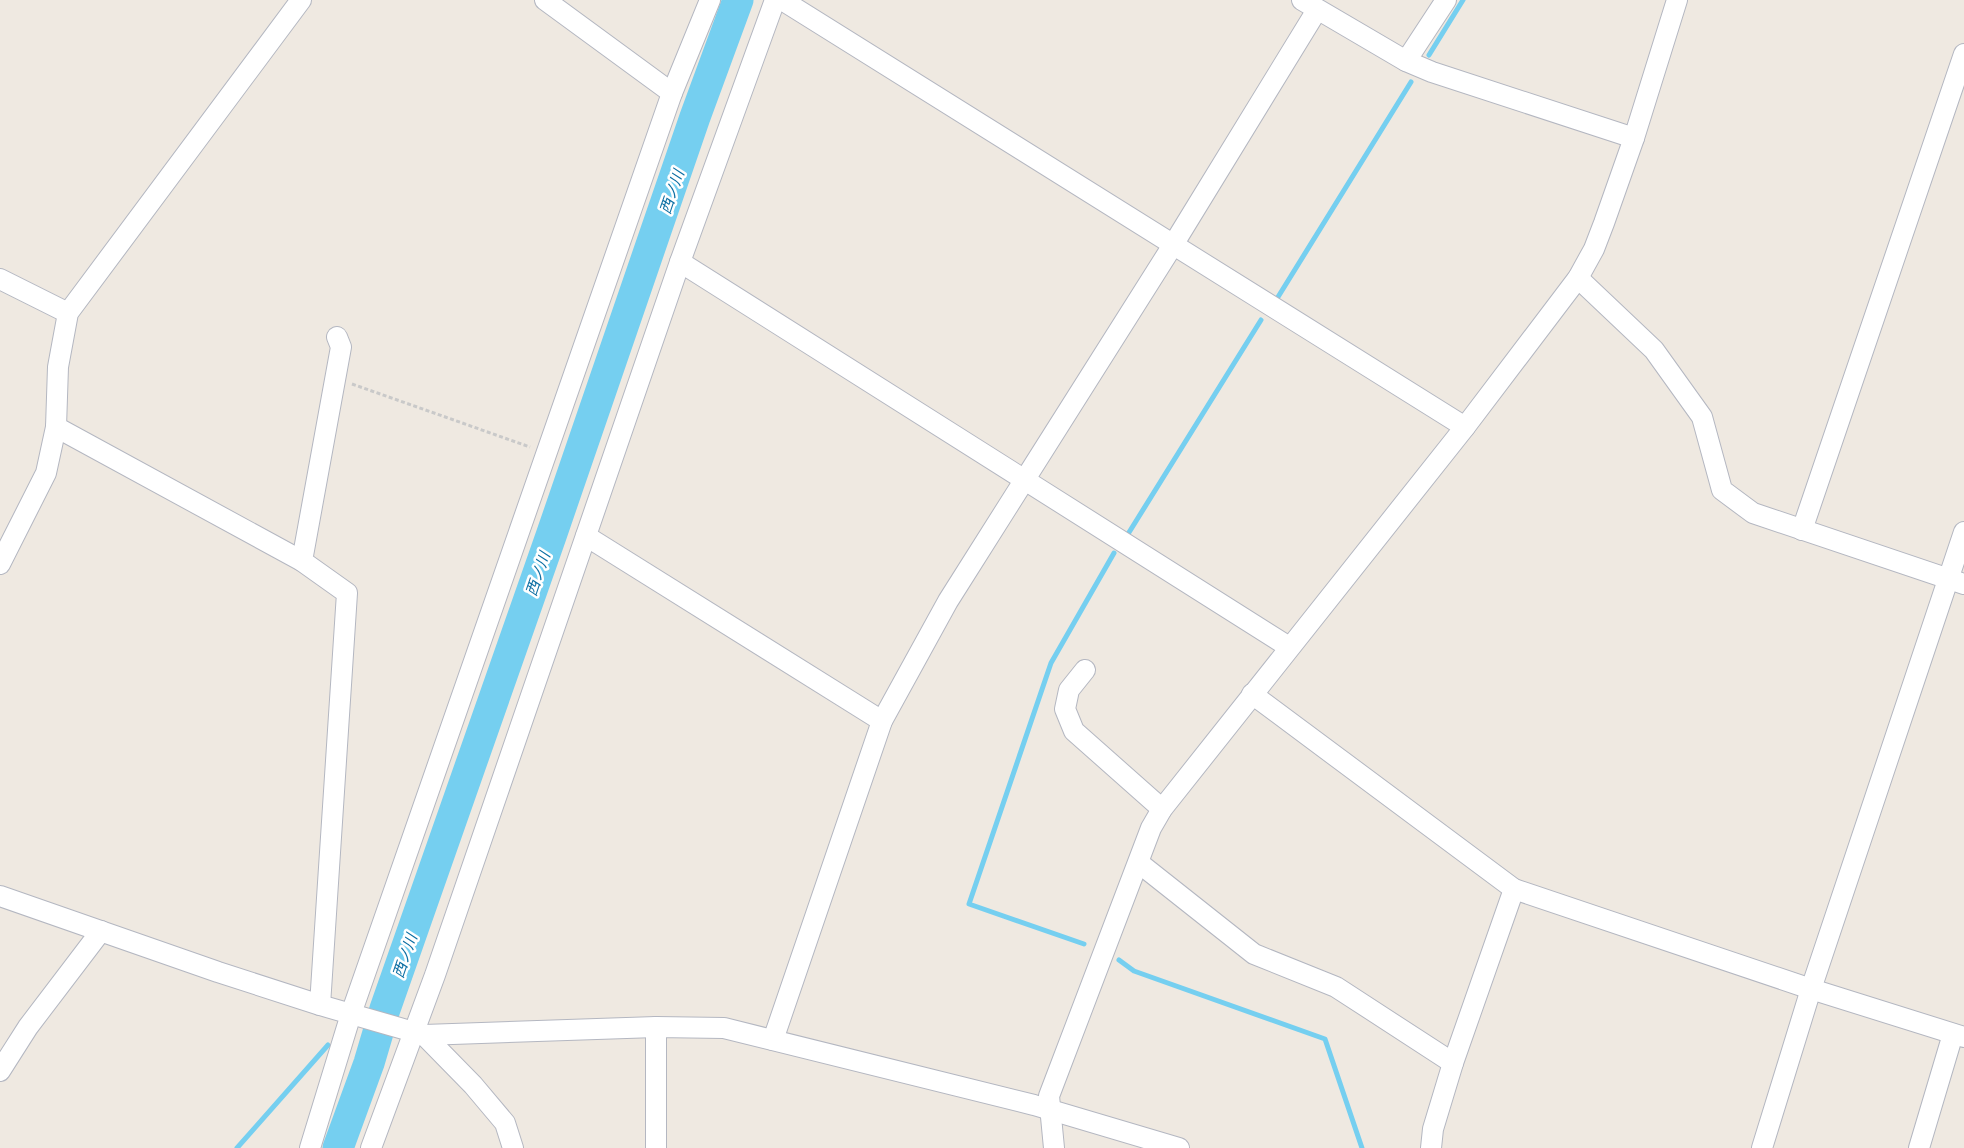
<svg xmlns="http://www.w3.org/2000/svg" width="1964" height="1148" font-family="'Alegreya Sans','Noto Sans JP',sans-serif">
<rect width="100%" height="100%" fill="#efe9e1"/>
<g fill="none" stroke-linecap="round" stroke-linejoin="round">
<g stroke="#75cff0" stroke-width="5">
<path d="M1429,55L1463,0"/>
<path d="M1278,297L1411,82"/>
<path d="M1128,534L1261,320"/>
<path d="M1084,944L969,904L1051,663L1114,553"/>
<path d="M1119,960L1134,971L1325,1039L1362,1148"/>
<path d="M237,1148L328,1045"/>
</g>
<path stroke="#75cff0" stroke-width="31" d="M338,1148L369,1063L385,1009L551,536L695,117L738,0"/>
<defs>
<g id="minor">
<path d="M545,0L672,93"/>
<path d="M782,0L1465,427"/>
<path d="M1302,0L1406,61L1432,72L1634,138"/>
<path d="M1406,61L1446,0"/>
<path d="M680,262L1289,647"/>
<path d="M1578,278L1654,350L1702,417L1722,490L1753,513L1964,584"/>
<path d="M0,279L68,313"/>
<path d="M56,427L302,561L347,593L320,1005"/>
<path d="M1802,530L1964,54"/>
<path d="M586,536L882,721"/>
<path d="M302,561L341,347L337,337"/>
<path d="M0,564L46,473L56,427L58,367L68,313L301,0"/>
<path d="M1085,670L1069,690L1065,709L1074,731L1162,809"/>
<path d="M1252,694L1514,889L1811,989L1964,1037"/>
<path d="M1139,863L1254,954L1336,987L1453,1063"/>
<path d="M0,896L218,972L320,1005L424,1035L656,1027L724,1028L1034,1105L1179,1148"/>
<path d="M656,1027V1148"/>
<path d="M424,1035L473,1085L505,1123L513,1148"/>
<path d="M773,1040L882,721L948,601L1173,245L1317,10"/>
<path d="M0,1071L28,1027L101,931"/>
<path d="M310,1148L351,1014L672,93L710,0"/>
<path d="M371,1148L435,975L680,262L775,0"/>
<path d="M1054,1148L1049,1096L1151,828L1162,809L1465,427L1578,278L1594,249L1604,223L1634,138L1677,0"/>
<path d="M1431,1148L1433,1129L1453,1063L1514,889"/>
<path d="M1762,1148L1811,989L1964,532"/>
<path d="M1919,1148L1953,1034"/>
</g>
</defs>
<use href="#minor" stroke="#b4b7c1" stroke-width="22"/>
<path stroke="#c9c9c9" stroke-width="3" stroke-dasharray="4 2.5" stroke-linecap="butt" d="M352,384L530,447"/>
<use href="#minor" stroke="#fff" stroke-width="20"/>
</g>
<g text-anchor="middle" stroke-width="5" stroke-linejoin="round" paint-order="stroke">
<g font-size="15" font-style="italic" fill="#0d6fa3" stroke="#fff">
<text transform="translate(672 192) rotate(-71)" y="5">西ノ川</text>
<text transform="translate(538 574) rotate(-71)" y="5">西ノ川</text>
<text transform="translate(405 956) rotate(-71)" y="5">西ノ川</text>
</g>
</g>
</svg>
